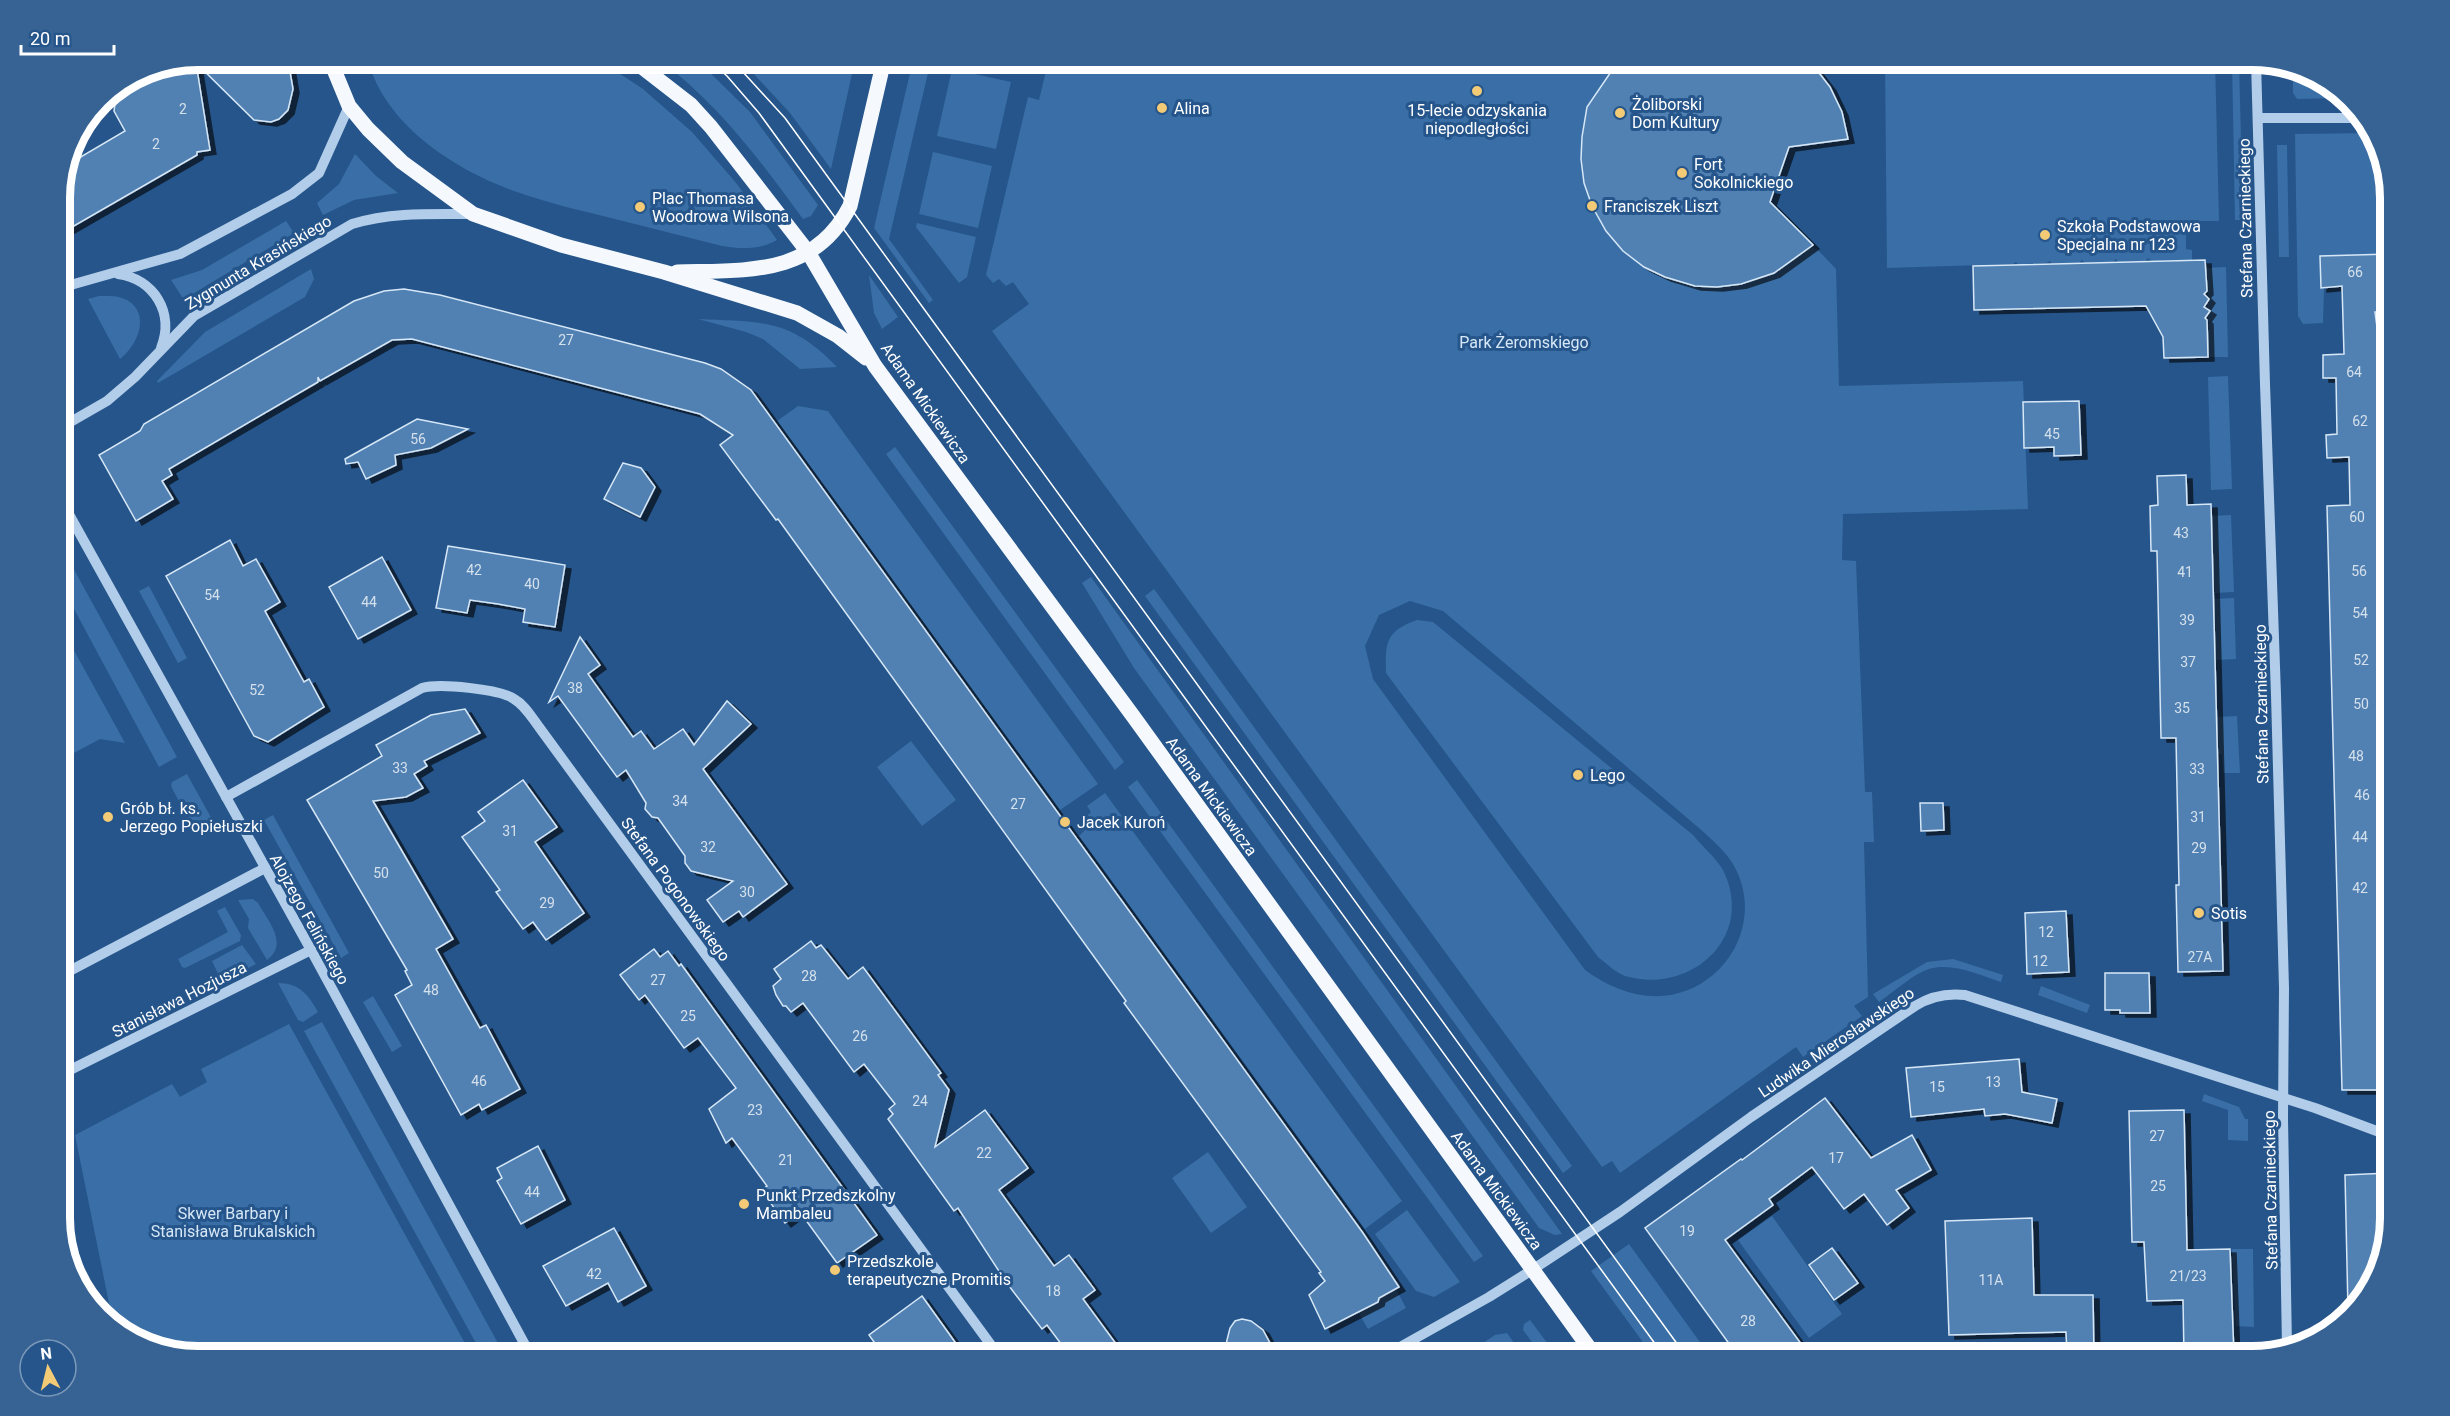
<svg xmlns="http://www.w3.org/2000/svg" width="2450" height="1416" font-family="Roboto,sans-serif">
<defs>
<filter id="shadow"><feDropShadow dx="6" dy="4" stdDeviation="0" flood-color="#0009"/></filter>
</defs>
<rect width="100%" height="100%" fill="#25558a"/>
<g fill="#396fa6" fill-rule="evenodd">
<path d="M368,60H599L643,89L692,132L737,184L777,240C760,250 740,249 722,246C685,237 648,227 611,218C579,210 548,203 517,192C457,171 385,126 368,60Z"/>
<path d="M660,60H697L750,112L818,205L811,216L803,219C759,159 720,106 660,60Z"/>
<path d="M741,60H855L831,169L790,113Z"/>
<path d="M913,60H931L889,239L933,300L929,303L874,228Z"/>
<path d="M1033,60H1824V77L1841,112L1847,139L1789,147L1770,202L1810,243V248L1817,249L1836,269L1839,386L2023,381L2028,509L1843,514L1842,560L1856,561L1865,792H1872L1874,842H1864L1868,997L1854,1006L1862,1016L1803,1057L1796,1047L1620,1173L1612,1161L1602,1167L992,331L1029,304L1013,282L1006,286L999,279L993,283L986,275L1028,97L1039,100L1046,71L1031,67ZM1410,601L1443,611L1699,828C1710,838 1723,849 1731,861C1766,915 1731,984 1671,995C1639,1000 1610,988 1585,970L1373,679L1365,646L1379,615Z"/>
<path d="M1885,60H2215L2219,221H2186V249L2192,250V260L2152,261L2148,258L2145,261L2118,262L2116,259L2113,262L2085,263L2082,260L2079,263L2052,264L2050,261L2046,263L2019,265L2016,262L2013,264L1887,268Z"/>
<path d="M2232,60H2239L2243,220H2235Z"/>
<path d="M952,69L1011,82L996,149L937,136Z"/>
<path d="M2293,71L2321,78L2341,98L2297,99L2293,93Z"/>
<path d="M2373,133L2390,189V254L2321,256V288H2324L2323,323L2303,324L2298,316L2295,134Z"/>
<path d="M2277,145H2287L2289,257H2279Z"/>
<path d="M933,152L992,166L978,228L919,214Z"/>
<path d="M355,154L376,176L398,193L354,200L323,215L317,203L339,184Z"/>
<path d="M286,221L294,233L186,298L182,297L171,280L202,270Z"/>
<path d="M917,223L976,237L967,277L959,283L916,227Z"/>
<path d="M2226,267L2228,357H2208L2207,326L2210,323L2208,320L2207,303L2209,299L2207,291L2209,288L2206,285V268Z"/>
<path d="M311,269L314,279L305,297L158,383L157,381L205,332Z"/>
<path d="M869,275L898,317L882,329L874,313Z"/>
<path d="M99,296C108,296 118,295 127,300C151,314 138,345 120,359L88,299Z"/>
<path d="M698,319C761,322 790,318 837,367L800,369L763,339L746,332Z"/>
<path d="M2228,376L2232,489L2211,490L2208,377Z"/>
<path d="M798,406L828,411L1098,784L1060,810L777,421Z"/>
<path d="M895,447L1124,762L1115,770L886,454Z"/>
<path d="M2231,515L2234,592L2214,593L2211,516Z"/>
<path d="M60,544L177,757L159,767L60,583Z"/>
<path d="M1091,577L1562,1234L1555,1235L1539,1228L1134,668L1082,583Z"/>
<path d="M149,586L187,658L178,663L139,591Z"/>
<path d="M1154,589L1572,1166L1563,1173L1145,596Z"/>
<path d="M2234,598L2236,659L2216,660L2214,599Z"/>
<path d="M1417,620L1433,622L1693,835C1702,846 1716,858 1723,870C1756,937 1691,995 1625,976C1616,973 1606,963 1598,957L1386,673C1385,642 1386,631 1417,620Z"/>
<path d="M60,625L125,743L100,739L70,755L60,739V722L65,719L60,711Z"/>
<path d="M2237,716L2240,773H2223L2222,754H2218L2217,717Z"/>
<path d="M911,741L956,800L922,826L877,767Z"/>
<path d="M187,774L214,823L205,828L193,829L171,786L172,782Z"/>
<path d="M1137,780L1483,1256L1474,1262L1128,787Z"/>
<path d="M1105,793L1402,1201L1365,1229L1079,836L1086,829L1088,815L1091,812L1087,806Z"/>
<path d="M273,815L349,953L341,958L264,820Z"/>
<path d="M253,899L258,903C268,921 289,944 267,960L248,928L249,919L238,900Z"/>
<path d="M225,907L241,935L240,941L185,968L182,967L178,959L228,932L217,911Z"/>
<path d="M242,945L256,964L222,982L212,961Z"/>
<path d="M1953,959L2003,975L2001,982C1979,975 1953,962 1929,969C1915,973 1892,993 1879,1002L1873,994L1927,962Z"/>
<path d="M278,983C300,983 308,995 318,1012L303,1022L298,1020Z"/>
<path d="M2041,986L2090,1005L2087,1013L2038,995Z"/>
<path d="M373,996L402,1046L392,1052L363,1002Z"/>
<path d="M322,1022L505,1356H483L304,1031Z"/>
<path d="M289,1024L472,1356H198L129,1338L113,1323L75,1135L172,1084L180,1097L207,1082L201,1069Z"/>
<path d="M2204,1094L2239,1107L2245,1119H2248V1141L2228,1140V1110L2202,1101Z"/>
<path d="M1208,1152L1247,1207L1211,1233L1172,1178Z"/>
<path d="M1407,1210L1460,1282L1434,1297L1416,1291L1375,1234Z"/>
<path d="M1772,1216L1842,1314L1809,1338L1738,1240Z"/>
<path d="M1629,1244L1710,1356H1653L1591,1271Z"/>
<path d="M2232,1249H2253L2254,1327L2236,1326Z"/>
<path d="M1396,1289L1406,1308L1368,1329L1358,1312Z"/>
<path d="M1530,1320L1557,1356H1542L1523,1330L1524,1324Z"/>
<path d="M1507,1333L1519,1350L1518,1356H1463L1495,1335Z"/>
</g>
<g fill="#5181b2" stroke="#d6e7f7" stroke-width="1.5" filter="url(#shadow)">
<path d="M198,60H288L293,89L288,110L279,119L271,122L254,120L196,63L210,150L197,152V155L60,234V189L67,165L125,131L114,111L117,89L146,70Z"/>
<path d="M1619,60H1809L1830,87L1842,112L1848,139L1789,147L1770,202L1813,245L1774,273L1741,284L1717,287L1695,286L1665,277L1644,267L1623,251L1606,231L1592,206L1584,183L1581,159L1582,137L1587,107Z"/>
<path d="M2390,254V312H2375L2380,350L2390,360V368L2381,378L2383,434L2390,441V453L2383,461V504H2387L2388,545L2390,548V804H2383L2386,908L2382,909L2383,960H2390V1042H2385V1090H2342L2327,506L2350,505L2349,457L2327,458L2326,435L2337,434L2336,378H2323V355L2344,354L2342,286L2321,288L2320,256Z"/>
<path d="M2205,260L2207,291L2204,294L2209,299L2204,307L2210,311L2205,318L2207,320L2208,357L2164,358L2163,337L2146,306L1974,310L1973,266Z"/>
<path d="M404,289L440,295L705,363L721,369L751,390L1363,1233L1399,1287L1379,1298L1378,1302L1325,1329L1309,1295L1325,1281L1319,1273L1321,1272L1124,1003L1126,1001L778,519L776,520L720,445L733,435L700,414L412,339L392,340L320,381L318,377V382L169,469L172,475L162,481L173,499L136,521L99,455L140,431L144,424L354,301L384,291Z"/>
<path d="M2079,401L2081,455L2054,456V447L2024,448L2023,402Z"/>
<path d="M417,419L468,429L431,448L395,455L396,465L366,479L358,462L346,464L345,459Z"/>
<path d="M623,463L641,468L655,487L640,517L604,499Z"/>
<path d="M2186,475L2187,505L2211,504L2223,971L2178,972L2176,885H2179L2176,738H2161L2157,551H2151L2150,506L2158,505L2157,476Z"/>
<path d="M230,540L243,566L256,559L280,602L265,611L304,682L309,679L324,707L268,742L254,736L166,576Z"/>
<path d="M448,546L565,565L555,627L523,622L525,609L498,604L470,600L467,613L436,608Z"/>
<path d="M382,557L411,610L358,639L329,587Z"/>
<path d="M580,637L600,665L588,674L633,737L641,731L654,749L683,729L694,745L727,701L751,724L703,769L787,884L743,917L739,911L723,922L707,900L733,881L691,871L685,863V856L658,818L652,817L645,809L646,803L626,770L617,777L558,696L549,702Z"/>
<path d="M465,709L480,733L424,761L427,766L414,774L423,788L406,797L373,801L453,939L436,949L480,1028L486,1025L520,1089L482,1110L479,1104L461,1115L395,995L412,985L405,971L407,970L307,800L382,756L376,745L431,715Z"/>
<path d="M523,780L557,827L535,842L584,913L546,940L533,922L523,929L496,892L500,890L462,837L485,821L478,812Z"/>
<path d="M1920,803H1943L1944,830L1921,831Z"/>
<path d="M2066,911L2069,972L2027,974L2025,913Z"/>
<path d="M811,941L816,948L821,945L848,979L863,967L941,1073L938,1075L949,1090L935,1147L985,1110L1028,1168L999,1190L1054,1266L1069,1255L1095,1290L1083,1299L1125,1356H1070L1047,1325L1042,1329L1006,1282L958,1208L954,1211L888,1119L893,1114L889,1109L895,1104L864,1064L854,1072L803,1003L791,1012L786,1006H783L776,995L773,986L781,979L774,969Z"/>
<path d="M654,949L660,957L668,951L679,966L681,964L877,1235L837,1263L800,1212L785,1223L761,1190L767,1186L732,1138L726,1143L709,1109L736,1088L698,1038L684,1048L645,995L639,1000L620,975Z"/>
<path d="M2105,973H2149L2150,1013H2120V1010H2105Z"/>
<path d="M2019,1059L2022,1092L2057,1099L2052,1123L2005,1114L1985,1116L1984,1109L1911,1117L1906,1068Z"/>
<path d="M1825,1098L1871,1158L1912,1135L1931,1170L1896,1190L1909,1208L1887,1225L1864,1194L1844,1209L1812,1167L1769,1199L1773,1205L1725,1240L1810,1356H1738L1645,1228L1741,1159L1742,1160Z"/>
<path d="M2184,1110L2187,1250L2230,1249L2234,1356H2184L2183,1300L2147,1301L2144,1242H2132L2129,1111Z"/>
<path d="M538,1146L565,1200L521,1224L497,1181L502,1178L497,1168Z"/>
<path d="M2389,1173L2390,1220L2372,1287L2348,1310L2345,1175Z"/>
<path d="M2032,1218L2034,1295H2093L2094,1356H2067L2066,1332L1949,1335L1945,1221Z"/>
<path d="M614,1228L646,1286L618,1302L608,1283L566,1306L543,1266Z"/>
<path d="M1832,1248L1858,1283L1834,1300L1809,1265Z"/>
<path d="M922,1296L965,1356H884L869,1335Z"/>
<path d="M1242,1319L1251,1321L1263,1330L1277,1356H1223L1230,1328L1235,1321Z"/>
</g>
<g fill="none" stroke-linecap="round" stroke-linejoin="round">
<g stroke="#b2cdea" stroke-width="10">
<path d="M2256,61L2265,384L2276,695L2284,988L2283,1119L2287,1347"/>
<path d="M2258,118H2360"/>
<path d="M118,274C154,279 175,313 161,348"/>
<path d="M60,288L180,254L292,194L319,173L349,106"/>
<path d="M60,428L107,401L135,377L194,316L352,224C391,212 432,214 472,214"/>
<path d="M60,498L311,950L531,1356"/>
<path d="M226,797L422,688C439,683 500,689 514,699C525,705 532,718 539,727L999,1356"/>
<path d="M60,976L265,868"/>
<path d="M60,1075L311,950"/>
<path d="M1384,1356L1489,1297L1532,1270L1620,1212L1751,1117L1915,1006C1931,996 1947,993 1965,995L2315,1108L2390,1136"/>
</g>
<g stroke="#f5f9fe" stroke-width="15">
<path d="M330,60L349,106L368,129L402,162L473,214L561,245L664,272L797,313L838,336L866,358"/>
<path d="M633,60L691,105L711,127L808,252L875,366L1133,716L1595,1356"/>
<path d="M677,272C745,270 814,277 850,206L884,60"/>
</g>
<g stroke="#fff" stroke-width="1.5">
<path d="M709,60L727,76L759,113L1664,1356"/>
<path d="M732,60L785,118L1686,1356"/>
</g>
</g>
<g fill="#f3ca76" stroke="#25558a" stroke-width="2">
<circle cx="1477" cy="91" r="6"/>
<circle cx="1162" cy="108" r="6"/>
<circle cx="1620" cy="113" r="6"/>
<circle cx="1682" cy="173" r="6"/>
<circle cx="1592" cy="206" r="6"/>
<circle cx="640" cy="207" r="6"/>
<circle cx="2045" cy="235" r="6"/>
<circle cx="1578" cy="775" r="6"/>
<circle cx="108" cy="817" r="6"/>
<circle cx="1065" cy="822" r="6"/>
<circle cx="2199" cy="913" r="6"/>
<circle cx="744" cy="1204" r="6"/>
<circle cx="835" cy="1270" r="6"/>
</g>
<g text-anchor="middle" stroke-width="6" stroke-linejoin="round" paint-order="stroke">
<g font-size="14" fill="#d4e0ec">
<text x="183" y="114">2</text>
<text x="156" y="149">2</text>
<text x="2355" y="277">66</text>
<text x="566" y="345">27</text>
<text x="2354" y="377">64</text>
<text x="2360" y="426">62</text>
<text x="2052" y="439">45</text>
<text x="418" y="444">56</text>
<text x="2357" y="522">60</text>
<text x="2181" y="538">43</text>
<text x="474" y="575">42</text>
<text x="2359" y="576">56</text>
<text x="2185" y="577">41</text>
<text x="532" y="589">40</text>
<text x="212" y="600">54</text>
<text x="369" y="607">44</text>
<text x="2360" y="618">54</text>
<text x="2187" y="625">39</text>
<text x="2361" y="665">52</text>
<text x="2188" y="667">37</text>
<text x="575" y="693">38</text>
<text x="257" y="695">52</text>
<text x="2361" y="709">50</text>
<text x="2182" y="713">35</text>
<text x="2356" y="761">48</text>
<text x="400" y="773">33</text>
<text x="2197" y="774">33</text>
<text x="2362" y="800">46</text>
<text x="680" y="806">34</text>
<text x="1018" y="809">27</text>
<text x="2198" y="822">31</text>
<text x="510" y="836">31</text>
<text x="2360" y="842">44</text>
<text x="708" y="852">32</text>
<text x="2199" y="853">29</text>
<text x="381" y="878">50</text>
<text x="2360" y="893">42</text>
<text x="747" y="897">30</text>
<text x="547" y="908">29</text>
<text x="2046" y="937">12</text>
<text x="2200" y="962">27A</text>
<text x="2040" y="966">12</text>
<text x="809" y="981">28</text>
<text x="658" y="985">27</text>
<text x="431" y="995">48</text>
<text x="688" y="1021">25</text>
<text x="860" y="1041">26</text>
<text x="479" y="1086">46</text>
<text x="1993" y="1087">13</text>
<text x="1937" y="1092">15</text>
<text x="920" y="1106">24</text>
<text x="755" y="1115">23</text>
<text x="2157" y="1141">27</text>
<text x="984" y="1158">22</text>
<text x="1836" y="1163">17</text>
<text x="786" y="1165">21</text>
<text x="2158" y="1191">25</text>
<text x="532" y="1197">44</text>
<text x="1687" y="1236">19</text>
<text x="594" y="1279">42</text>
<text x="2188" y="1281">21/23</text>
<text x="1991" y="1285">11A</text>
<text x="1053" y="1296">18</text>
<text x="1748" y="1326">28</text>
</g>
<g font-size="16" fill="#fff" stroke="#25558a" text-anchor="start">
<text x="1632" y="110">Żoliborski<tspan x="1632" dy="18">Dom Kultury</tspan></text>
<text x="1174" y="114">Alina</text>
<text x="1477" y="116" text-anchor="middle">15-lecie odzyskania<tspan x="1477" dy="18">niepodległości</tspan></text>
<text x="1694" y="170">Fort<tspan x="1694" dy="18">Sokolnickiego</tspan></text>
<text x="652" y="204">Plac Thomasa<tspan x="652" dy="18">Woodrowa Wilsona</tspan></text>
<text x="1604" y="212">Franciszek Liszt</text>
<text x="2057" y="232">Szkoła Podstawowa<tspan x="2057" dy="18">Specjalna nr 123</tspan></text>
<text x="1590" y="781">Lego</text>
<text x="120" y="814">Grób bł. ks.<tspan x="120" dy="18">Jerzego Popiełuszki</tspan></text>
<text x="1077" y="828">Jacek Kuroń</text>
<text x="2211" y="919">Sotis</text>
<text x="756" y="1201">Punkt Przedszkolny<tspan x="756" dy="18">Mambaleu</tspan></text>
<text x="847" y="1267">Przedszkole<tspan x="847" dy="18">terapeutyczne Promitis</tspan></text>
</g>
<g font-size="16" fill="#fff" stroke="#25558a">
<text transform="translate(2245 218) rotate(-91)" y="6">Stefana Czarnieckiego</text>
<text transform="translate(258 262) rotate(-31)" y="6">Zygmunta Krasińskiego</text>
<text transform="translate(926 403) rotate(55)" y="6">Adama Mickiewicza</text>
<text transform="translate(2261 704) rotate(-91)" y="6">Stefana Czarnieckiego</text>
<text transform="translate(1212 796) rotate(54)" y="6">Adama Mickiewicza</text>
<text transform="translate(676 889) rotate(54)" y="6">Stefana Pogonowskiego</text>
<text transform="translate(310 919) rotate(61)" y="6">Alojzego Felińskiego</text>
<text transform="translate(179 999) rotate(-27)" y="6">Stanisława Hozjusza</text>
<text transform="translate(1836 1042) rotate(-34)" y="6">Ludwika Mierosławskiego</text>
<text transform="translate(1497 1190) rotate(54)" y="6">Adama Mickiewicza</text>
<text transform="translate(2270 1190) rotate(-91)" y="6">Stefana Czarnieckiego</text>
</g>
<g font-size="16" fill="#d6e7f7" stroke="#25558a">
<text x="1524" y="348">Park Żeromskiego</text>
<text x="233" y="1219">Skwer Barbary i<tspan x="233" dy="18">Stanisława Brukalskich</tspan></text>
</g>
</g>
<path d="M0 0H2450V1416H0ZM198 70H2252A128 128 0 0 1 2380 198V1218A128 128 0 0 1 2252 1346H198A128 128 0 0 1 70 1218V198A128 128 0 0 1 198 70Z" fill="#366393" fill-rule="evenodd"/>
<path fill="none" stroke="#fff" stroke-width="8" d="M198 70H2252A128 128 0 0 1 2380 198V1218A128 128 0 0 1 2252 1346H198A128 128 0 0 1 70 1218V198A128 128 0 0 1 198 70Z"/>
<g transform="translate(48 1368) rotate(353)"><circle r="28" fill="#25558a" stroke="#7c99b9" stroke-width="1.5"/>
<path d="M0-4.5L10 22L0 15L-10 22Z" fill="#f3ca76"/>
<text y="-9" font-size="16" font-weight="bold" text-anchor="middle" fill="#ffffff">N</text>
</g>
<path d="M21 45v9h93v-9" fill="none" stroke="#ffffff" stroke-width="3"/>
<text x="30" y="45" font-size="18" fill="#ffffff" stroke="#25558a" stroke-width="4.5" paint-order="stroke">20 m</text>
</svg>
